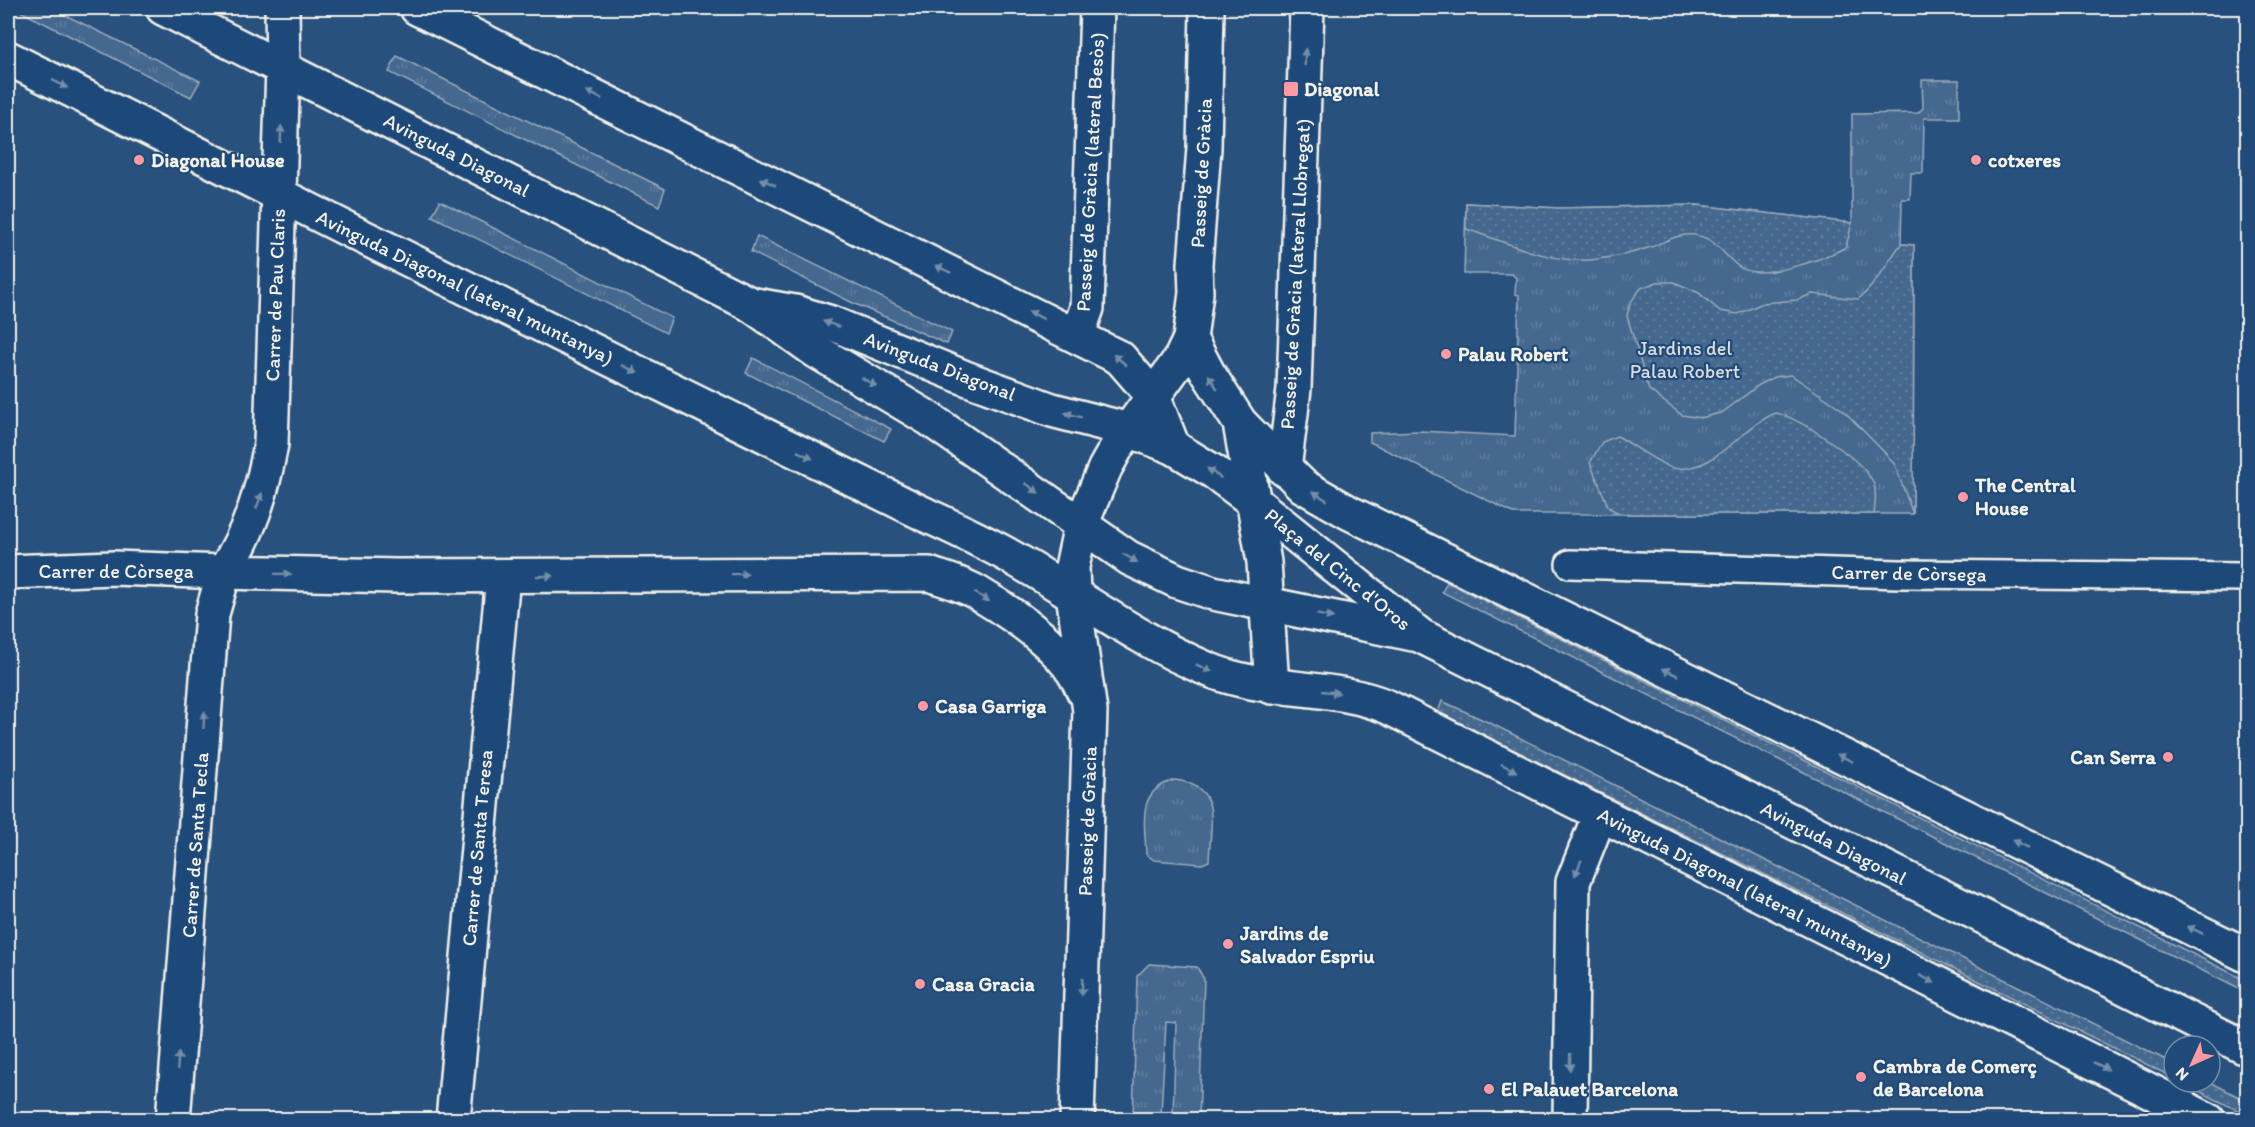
<svg xmlns="http://www.w3.org/2000/svg" width="2255" height="1127" font-family="Itim,sans-serif">
<defs>
<pattern id="grass-tufts" width="24" height="20" patternUnits="userSpaceOnUse" patternTransform="scale(1.5)"><rect width="24" height="20" fill="#45688e"/><path d="M3 7l-1-3M5 7V3M7 7l1-3M15 17l-1-3M17 17v-4M19 17l1-3" fill="none" stroke="#607e9e"/></pattern>
<pattern id="garden-dots" width="8" height="8" patternUnits="userSpaceOnUse" patternTransform="scale(1.5)"><rect width="8" height="8" fill="#45688e"/><path d="M2 2h.1M6 6h.1" fill="none" stroke="#607e9e" stroke-width="1.8" stroke-linecap="round"/></pattern>
</defs>
<rect width="100%" height="100%" fill="#28517e"/>
<filter id="ink" filterUnits="userSpaceOnUse"><feTurbulence type="fractalNoise" baseFrequency=".0167" numOctaves="2"/><feDisplacementMap in="SourceGraphic" scale="12" xChannelSelector="R" yChannelSelector="G"/><feConvolveMatrix kernelMatrix="1 2 1 2 8 2 1 2 1" color-interpolation-filters="sRGB"/></filter>
<g filter="url(#ink)">
<g fill="url(#grass-tufts)" stroke="#9cacbb" stroke-width="1.5">
<path d="M14,8H51L200,81L191,97Z"/>
<path d="M397,56L665,189L659,206L389,72Z"/>
<path d="M1922,80H1959V118H1924L1923,173H1911L1910,199H1902L1901,244L1914,245L1913,514H1515L1370,442V433L1419,431L1515,436L1519,295L1515,294L1516,278L1512,274H1464L1466,203L1559,208L1697,205L1852,223V114L1918,113L1923,108Z"/>
<path d="M440,201L672,318L666,333L432,216Z"/>
<path d="M757,236L952,332L947,344L853,303L751,252Z"/>
<path d="M753,358L891,429L884,441L746,373Z"/>
<path d="M1175,780C1223,786 1210,824 1209,861L1202,864L1154,860L1146,854C1145,822 1136,790 1175,780Z"/>
<path d="M1149,964L1197,967L1204,979L1199,1119H1170L1173,1115L1176,1023L1166,1022L1161,1114L1164,1119H1133L1137,976Z"/>
</g>
<g fill="url(#garden-dots)" stroke="#9cacbb" stroke-width="1.5">
<path d="M1466,203L1559,208L1697,205L1852,223L1846,247C1824,259 1758,283 1738,266C1722,254 1717,239 1695,235C1678,233 1665,242 1651,247C1634,253 1616,257 1598,259C1555,266 1506,242 1466,229Z"/>
<path d="M1901,244L1914,245L1913,514L1895,465L1886,454L1843,410L1791,375L1775,377L1759,385L1723,412L1701,418L1682,415L1649,390L1627,316L1630,303L1641,288L1657,282H1674L1699,293L1720,311L1738,314L1763,303L1797,300L1812,294L1858,299C1874,288 1888,261 1901,244Z"/>
<path d="M1776,413C1799,417 1863,460 1873,482C1877,493 1875,503 1874,514H1621L1609,508L1590,463L1602,442L1617,436C1629,442 1664,467 1673,468C1715,474 1740,427 1776,413Z"/>
<path d="M1447,582L2247,981V993L1442,592Z"/>
<path d="M1442,701L1492,724L2174,1064V1078L1438,712Z"/>
<path d="M2181,1082H2210L2247,1101V1115Z"/>
</g>
<g fill="none" stroke-linecap="round" stroke-linejoin="round">
<defs>
<path id="pedestrian" d="M1570,564L1899,574L2248,577"/>
<g id="minor">
<path d="M8,58L353,232L924,514"/>
<path d="M1077,336L1087,308L1097,8"/>
<path d="M1284,469L1294,389L1307,8"/>
<path d="M173,1120L212,614L224,572"/>
<path d="M453,1120L503,576"/>
<path d="M1570,1120L1573,882L1600,814"/>
</g>
<g id="tertiary">
<path d="M1190,339L1208,373L1240,423L1264,562L1272,687"/>
<path d="M1240,423L1303,486L1350,513L2248,956"/>
<path d="M924,514C956,529 988,543 1018,561C1081,597 1140,641 1207,669C1265,694 1330,683 1388,707L2208,1120"/>
<path d="M224,572L396,576L929,574C946,580 966,585 981,595C1016,616 1068,651 1083,690"/>
<path d="M1077,1120L1090,711L1073,594L1072,567L1081,525L1105,468L1118,445L1181,358L1190,339L1196,293L1195,264L1204,148L1207,8"/>
</g>
<g id="secondary">
<path d="M163,8L750,304L816,351L928,418L1129,558L1177,581L1213,593L1413,634"/>
<path d="M417,8L1120,358L1153,396L1173,447"/>
<path d="M750,304L795,312L831,323L968,379L1052,410L1129,430L1173,447L1214,472L1253,501L1421,636L2248,1049"/>
<path d="M8,572L113,568L224,572C251,529 262,493 271,444L283,67L282,8"/>
</g>
</defs>
<use href="#pedestrian" stroke="#f4f1e8" stroke-width="32"/>
<use href="#minor" stroke="#f4f1e8" stroke-width="38"/>
<use href="#tertiary" stroke="#f4f1e8" stroke-width="38"/>
<use href="#secondary" stroke="#f4f1e8" stroke-width="38"/>
<use href="#pedestrian" stroke="#1f4a7a" stroke-width="27"/>
<use href="#minor" stroke="#1f4a7a" stroke-width="33"/>
<use href="#tertiary" stroke="#1f4a7a" stroke-width="33"/>
<use href="#secondary" stroke="#1f4a7a" stroke-width="33"/>
</g>
<defs><path id="oneway-solid" d="M-6-.8H1V-3.2L6.5 0L1 3.2V.8H-6Z" transform="scale(1.5)"/></defs>
<g fill="#748da6">
<use href="#oneway-solid" transform="translate(1305 57) rotate(-88)"/>
<use href="#oneway-solid" transform="translate(60 84) rotate(27)"/>
<use href="#oneway-solid" transform="translate(594 95) rotate(-154)"/>
<use href="#oneway-solid" transform="translate(281 134) rotate(-88)"/>
<use href="#oneway-solid" transform="translate(768 182) rotate(-154)"/>
<use href="#oneway-solid" transform="translate(943 269) rotate(-154)"/>
<use href="#oneway-solid" transform="translate(1036 315) rotate(-153)"/>
<use href="#oneway-solid" transform="translate(831 324) rotate(-160)"/>
<use href="#oneway-solid" transform="translate(1120 360) rotate(-140)"/>
<use href="#oneway-solid" transform="translate(630 369) rotate(26)"/>
<use href="#oneway-solid" transform="translate(869 382) rotate(30)"/>
<use href="#oneway-solid" transform="translate(1213 382) rotate(-122)"/>
<use href="#oneway-solid" transform="translate(1073 415) rotate(-165)"/>
<use href="#oneway-solid" transform="translate(805 455) rotate(26)"/>
<use href="#oneway-solid" transform="translate(1214 473) rotate(-145)"/>
<use href="#oneway-solid" transform="translate(1032 488) rotate(37)"/>
<use href="#oneway-solid" transform="translate(1320 496) rotate(-148)"/>
<use href="#oneway-solid" transform="translate(259 501) rotate(-70)"/>
<use href="#oneway-solid" transform="translate(1130 558) rotate(30)"/>
<use href="#oneway-solid" transform="translate(283 574) rotate(1)"/>
<use href="#oneway-solid" transform="translate(740 574) rotate(-1)"/>
<use href="#oneway-solid" transform="translate(545 576) rotate(-1)"/>
<use href="#oneway-solid" transform="translate(982 597) rotate(31)"/>
<use href="#oneway-solid" transform="translate(1325 616) rotate(12)"/>
<use href="#oneway-solid" transform="translate(1204 668) rotate(24)"/>
<use href="#oneway-solid" transform="translate(1670 672) rotate(-154)"/>
<use href="#oneway-solid" transform="translate(1331 692) rotate(6)"/>
<use href="#oneway-solid" transform="translate(204 720) rotate(-86)"/>
<use href="#oneway-solid" transform="translate(1845 758) rotate(-154)"/>
<use href="#oneway-solid" transform="translate(1509 768) rotate(27)"/>
<use href="#oneway-solid" transform="translate(2020 844) rotate(-154)"/>
<use href="#oneway-solid" transform="translate(1578 868) rotate(112)"/>
<use href="#oneway-solid" transform="translate(2195 930) rotate(-154)"/>
<use href="#oneway-solid" transform="translate(1927 979) rotate(27)"/>
<use href="#oneway-solid" transform="translate(1082 987) rotate(92)"/>
<use href="#oneway-solid" transform="translate(178 1061) rotate(-85)"/>
<use href="#oneway-solid" transform="translate(1570 1062) rotate(91)"/>
<use href="#oneway-solid" transform="translate(2101 1066) rotate(26)"/>
</g>
</g>
<g fill="#ff9aa2" stroke="#1f4a7a" stroke-width="2">
<rect x="1283" y="81" width="16" height="16" rx="3"/>
<circle cx="139" cy="160" r="6"/>
<circle cx="1976" cy="160" r="6"/>
<circle cx="1446" cy="354" r="6"/>
<circle cx="1963" cy="497" r="6"/>
<circle cx="923" cy="706" r="6"/>
<circle cx="2168" cy="757" r="6"/>
<circle cx="1228" cy="944" r="6"/>
<circle cx="920" cy="984" r="6"/>
<circle cx="1861" cy="1077" r="6"/>
<circle cx="1489" cy="1089" r="6"/>
</g>
<g text-anchor="middle" stroke-width="4.5" stroke-linejoin="round" paint-order="stroke">
<g font-size="20" font-weight="bold" fill="#f4f1e8" stroke="#1f4a7a" text-anchor="start">
<text x="1304" y="96">Diagonal</text>
<text x="151" y="167">Diagonal House</text>
<text x="1988" y="167">cotxeres</text>
<text x="1458" y="361">Palau Robert</text>
<text x="1975" y="492">The Central<tspan x="1975" dy="23">House</tspan></text>
<text x="935" y="713">Casa Garriga</text>
<text x="2156" y="764" text-anchor="end">Can Serra</text>
<text x="1240" y="940">Jardins de<tspan x="1240" dy="23">Salvador Espriu</tspan></text>
<text x="932" y="991">Casa Gracia</text>
<text x="1873" y="1073">Cambra de Comerç<tspan x="1873" dy="23">de Barcelona</tspan></text>
<text x="1501" y="1096">El Palauet Barcelona</text>
</g>
<g font-size="20" fill="#f4f1e8" stroke="#1f4a7a">
<text transform="translate(457 155) rotate(27)" y="7">Avinguda Diagonal</text>
<text transform="translate(1090 172) rotate(-87)" y="7">Passeig de Gràcia (lateral Besòs)</text>
<text transform="translate(1201 173) rotate(-87)" y="7">Passeig de Gràcia</text>
<text transform="translate(1295 274) rotate(-87)" y="7">Passeig de Gràcia (lateral Llobregat)</text>
<text transform="translate(465 287) rotate(26)" y="7">Avinguda Diagonal (lateral muntanya)</text>
<text transform="translate(275 295) rotate(-88)" y="7">Carrer de Pau Claris</text>
<text transform="translate(940 366) rotate(21)" y="7">Avinguda Diagonal</text>
<text transform="translate(1338 569) rotate(39)" y="7">Plaça del Cinc d'Oros</text>
<text x="116" y="578">Carrer de Còrsega</text>
<text transform="translate(1909 573) rotate(1)" y="7">Carrer de Còrsega</text>
<text transform="translate(1087 821) rotate(-88)" y="7">Passeig de Gràcia</text>
<text transform="translate(1834 843) rotate(27)" y="7">Avinguda Diagonal</text>
<text transform="translate(195 845) rotate(-86)" y="7">Carrer de Santa Tecla</text>
<text transform="translate(477 848) rotate(-85)" y="7">Carrer de Santa Teresa</text>
<text transform="translate(1745 887) rotate(27)" y="7">Avinguda Diagonal (lateral muntanya)</text>
</g>
<g font-size="20" fill="#dadcda" stroke="#1f4a7a">
<text x="1685" y="355">Jardins del<tspan x="1685" dy="23">Palau Robert</tspan></text>
</g>
</g>
<rect width="2255" height="1127" fill="none" stroke="#1f4a7a" stroke-width="30"/>
<rect x="15" y="15" width="2225" height="1097" fill="none" stroke="#f4f1e8" stroke-width="2" filter="url(#ink)"/>
<g transform="translate(2192 1064) rotate(225)"><circle r="28" fill="#1f4a7a" stroke="#748da6" stroke-width="1.5"/>
<path d="M0-4.5L10 22L0 15L-10 22Z" fill="#ff9aa2"/>
<text y="-9" font-size="16" font-weight="bold" text-anchor="middle" fill="#f4f1e8">N</text>
</g>
</svg>
